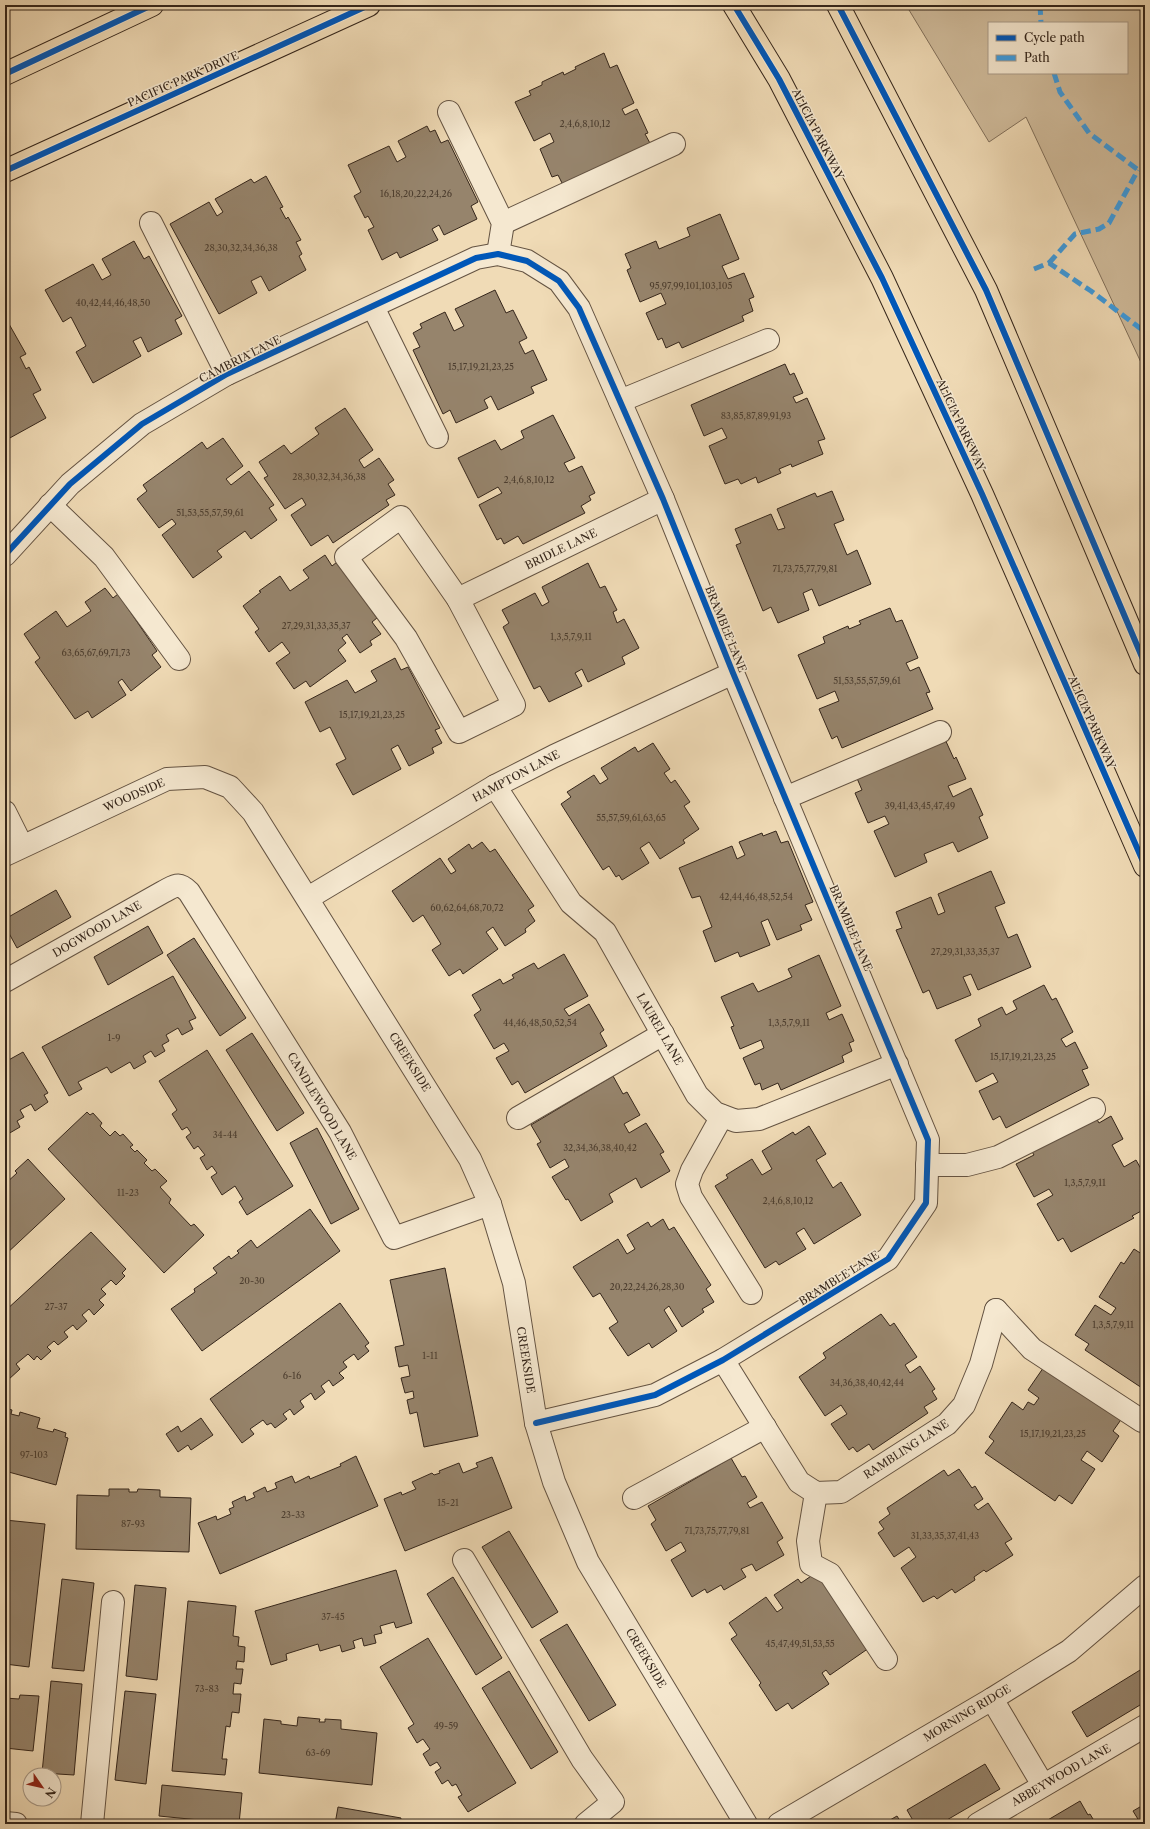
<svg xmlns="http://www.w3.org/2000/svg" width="1150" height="1829" font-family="'Libre Caslon Text',serif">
<rect width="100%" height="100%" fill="#f0dbb6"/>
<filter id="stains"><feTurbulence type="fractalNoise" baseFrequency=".005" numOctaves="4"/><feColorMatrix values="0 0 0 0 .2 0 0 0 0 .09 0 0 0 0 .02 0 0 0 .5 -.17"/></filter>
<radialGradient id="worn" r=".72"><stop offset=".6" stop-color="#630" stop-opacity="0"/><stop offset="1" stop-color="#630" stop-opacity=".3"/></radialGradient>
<path fill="#d0bc9c" stroke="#82715c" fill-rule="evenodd" d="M906,5H1145V371L1026,117L989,142ZM989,23H1127V73H989Z"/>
<g fill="#96846c" stroke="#35261b">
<path d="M604,53L610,68L617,65L634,103L622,109L625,115L637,109L648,133L645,134L651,145L563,185L558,175L552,177L540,149L554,142L550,133L534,141L515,102L531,95L529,91L542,85V82L563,72L564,75L576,69L575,67Z"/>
<path d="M427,126L430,132L435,130L441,143L448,140L478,202L471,206L477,219L444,235L439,225L432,229L438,240L400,258L397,252L382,260L368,230L374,227L368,216L365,218L354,196L361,192L348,165L389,146L397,162L406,157L398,141Z"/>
<path d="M266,176L283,207L280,208L286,219L288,217L301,240L296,242L302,254L299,256L306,270L269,291L261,276L251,281L257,293L219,314L170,224L209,202L217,216L223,212L215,199L251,179L254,183Z"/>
<path d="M720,214L739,259L722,266L728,279L744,273L754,297L749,299L753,311L742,316L744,321L682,348L679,342L666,348L662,338L658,340L646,313L666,304L661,293L640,302L627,270L631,268L625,254L656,241L659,249L690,236L687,228Z"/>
<path d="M134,241L144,259L149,256L182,316L175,320L182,334L148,352L141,337L133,341L141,356L93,383L76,352L86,346L71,317L63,322L45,290L93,264L102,280L111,275L102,259Z"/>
<path d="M495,290L506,313L513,310L527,338L519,342L525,354L533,350L547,380L531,387L534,393L498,410L491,396L484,400L488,408L456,423L450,410L443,414L413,350L420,347L413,333L422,328L420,324L445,312L454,331L464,326L455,309Z"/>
<path d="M9,324L26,354L20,357L26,369L29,367L41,390L33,394L46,418L8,439L5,434V326Z"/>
<path d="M785,364L790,375L794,373L803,393L793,397L796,403L807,398L825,439L818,441L823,454L792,467L791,464L779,469L781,473L758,483L756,477L741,484L738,479L725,484L709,446L727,438L722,428L704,436L691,405Z"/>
<path d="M345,408L373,450L359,460L364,468L379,458L394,480L388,484L395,495L386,500L389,505L333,543L328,535L311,546L291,515L306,505L302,498L285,509L264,478L268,476L259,462L284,445L291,454L319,434L315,428Z"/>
<path d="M553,415L575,458L564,463L569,472L582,466L595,493L589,496L591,500L581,506L585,513L523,544L518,536L504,544L501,538L497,540L479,505L502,493L498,487L478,498L458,458L495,440L501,450L524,438L521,431Z"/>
<path d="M223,438L243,466L226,479L231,485L249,471L274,505L269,508L277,520L251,539L245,531L217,551L222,557L193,578L162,535L176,524L172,519L159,528L137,499L147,491L143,485L202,442L207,449Z"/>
<path d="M832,491L844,520L834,524L847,555L857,550L871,584L819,606L812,589L803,593L809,610L778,623L771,607L763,611L736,545L741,543L735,529L771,514L778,530L785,528L777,509L815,493L817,497Z"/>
<path d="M325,555L332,566L337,562L377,618L372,622L381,634L370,641L372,645L360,653L347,634L342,638L346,643L338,650L346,661L310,687L306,681L294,689L276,663L290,653L282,642L269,652L255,632L259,629L243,606L261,592L259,591L280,576L290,591L309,578L303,570Z"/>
<path d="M588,563L600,588L605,586L617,610L613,612L617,623L624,619L639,648L622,657L625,664L588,682L582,669L575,673L582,686L549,702L540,686L534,689L503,627L509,623L502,610L535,593L542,606L549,602L542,587Z"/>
<path d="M105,588L113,598L118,594L157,651L152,655L161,667L131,691L122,679L118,682L126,695L92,718L88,711L75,719L35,662L40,658L24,634L56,611L67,627L91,611L85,602Z"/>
<path d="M890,608L896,622L902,620L918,658L906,663L910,671L919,667L930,692L926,693L933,709L842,748L837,736L832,739L819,709L839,701L835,691L817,699L798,655L825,643L823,637L848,626L849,629L861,624L859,621Z"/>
<path d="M395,658L401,670L408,667L440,728L435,730L442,743L432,748L434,753L409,766L398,745L391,749L401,769L353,795L336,764L346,759L330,727L320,732L305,702L347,680L355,693L377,681L371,671Z"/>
<path d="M944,737L954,759L956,757L966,779L948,786L953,797L971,788L983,815L979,817L988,838L958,852L953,842L924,854L927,862L895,877L874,831L889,824L885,816L868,823L855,793L862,790L856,776Z"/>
<path d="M653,743L670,769L664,773L671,783L675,780L690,802L684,806L699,829L683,840L685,843L660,859L649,842L640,848L649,863L622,880L619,875L616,877L609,866L603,870L561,804L571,797L567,792L594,775L600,784L608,779L601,768L635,747L638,752Z"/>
<path d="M776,831L781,843L788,841L813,902L805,905L812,920L800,925L802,930L777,940L768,919L761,922L770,945L740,957L738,952L715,962L703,931L712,927L700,896L692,898L679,868L732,846L737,859L745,855L739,842L762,833L763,836Z"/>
<path d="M482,842L490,852L495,849L534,906L528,910L535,921L525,929L526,932L505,946L493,927L486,932L498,949L463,974L460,969L449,976L432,950L441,944L423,915L413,922L392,891L440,858L451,874L456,871L448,859L469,844L472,849Z"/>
<path d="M991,871L1005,903L995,907L1008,938L1017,934L1031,967L978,990L971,974L963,977L971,995L937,1009L929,990L923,993L896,930L902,928L896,912L931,897L938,915L945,912L938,894Z"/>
<path d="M56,890L71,917L17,948L5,926V919Z"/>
<path d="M148,926L163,953L108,985L94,957Z"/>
<path d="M194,938L246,1018L220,1036L167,955Z"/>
<path d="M564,954L588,996L564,1009L569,1016L589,1004L604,1030L600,1033L607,1046L525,1093L518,1081L512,1085L496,1058L509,1051L504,1043L494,1049L474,1015L481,1010L472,995L500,979L503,984L514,978L512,975L534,963L538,969Z"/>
<path d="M819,955L841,1006L826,1013L829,1020L842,1014L854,1041L849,1043L852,1051L842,1056L844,1062L781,1090L778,1083L762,1090L760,1083L755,1085L743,1058L764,1048L761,1040L740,1049L731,1027L734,1026L721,997L753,983L758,992L792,977L788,969Z"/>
<path d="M173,976L196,1018L189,1021L193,1029L182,1035L178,1028L166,1035L169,1041L162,1045L165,1051L155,1057L151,1051L143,1056L146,1062L134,1069L130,1062L111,1073L107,1067L78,1082L82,1089L69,1096L42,1047Z"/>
<path d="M1044,985L1052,1000L1056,998L1073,1032L1061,1039L1066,1047L1075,1042L1088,1068L1082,1070L1089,1085L1006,1128L1000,1116L993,1120L979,1091L998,1082L993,1073L976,1082L955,1040L981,1026L978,1019L1002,1007L1006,1015L1017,1009L1013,1001Z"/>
<path d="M252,1033L304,1113L277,1131L226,1050Z"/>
<path d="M207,1050L293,1186L247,1215L239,1202L243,1199L235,1186L222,1195L211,1177L217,1173L212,1166L207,1170L200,1158L205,1155L198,1146L194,1149L186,1137L191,1133L187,1127L182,1130L172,1114L177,1110L159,1081Z"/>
<path d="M23,1052L48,1093L44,1095L48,1102L35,1111L31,1104L20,1110L24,1117L17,1121L20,1127L8,1134L5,1129V1062Z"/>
<path d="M613,1076L623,1094L627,1092L640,1115L624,1124L629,1133L646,1123L664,1152L660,1154L670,1171L641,1188L636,1178L609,1194L613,1202L581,1221L568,1199L566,1200L552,1177L569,1167L565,1159L550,1168L537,1144L541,1142L531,1125Z"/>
<path d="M87,1112L90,1115L93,1113L102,1123L100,1126L110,1136L115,1131L120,1136L123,1134L133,1145L130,1147L135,1152L137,1150L147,1160L144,1163L152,1171L155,1169L167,1181L160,1187L171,1199L169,1203L191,1226L194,1224L204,1235L164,1273L48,1149Z"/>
<path d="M1095,1116L1099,1123L1111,1116L1123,1139L1112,1145L1124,1167L1136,1160L1145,1176V1209L1132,1216L1134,1218L1071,1252L1063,1238L1058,1241L1037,1204L1053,1195L1049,1189L1034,1197L1016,1164L1034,1155L1031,1150Z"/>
<path d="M809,1126L826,1154L816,1160L833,1188L841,1182L861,1215L814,1244L804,1228L796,1233L806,1249L779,1265L776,1261L765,1268L715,1186L728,1178L726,1175L752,1159L762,1175L772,1169L762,1151L793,1132L795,1135Z"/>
<path d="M317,1128L359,1209L331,1224L290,1143Z"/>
<path d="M28,1159L65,1199L5,1255V1184L17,1173L15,1171Z"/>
<path d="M310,1209L340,1251L202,1351L171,1309L195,1292L194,1289L217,1273L213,1268L229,1256L231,1259L239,1253L237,1251L251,1240L257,1248Z"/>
<path d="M663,1219L669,1230L674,1227L711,1285L706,1289L714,1302L702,1309L704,1312L682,1327L669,1306L664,1310L677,1331L652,1348L649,1343L628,1356L609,1328L618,1322L600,1293L593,1297L573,1267L618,1239L627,1254L635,1249L627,1235L648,1222L651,1227Z"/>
<path d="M91,1232L126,1269L122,1273L125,1276L116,1285L111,1280L101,1289L106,1294L99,1300L104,1305L94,1315L89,1309L82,1315L87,1321L77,1330L73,1325L64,1332L68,1337L58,1345L54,1341L47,1347L51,1351L41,1360L37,1356L34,1360L28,1354L16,1364L20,1369L8,1380L5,1376V1311Z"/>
<path d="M1134,1249L1145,1256V1384L1142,1388L1085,1350L1089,1344L1075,1335L1095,1305L1111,1315L1116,1308L1099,1297L1121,1262L1124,1264Z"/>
<path d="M445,1268L478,1436L424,1447L417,1412L410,1414L407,1400L414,1398L413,1391L405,1393L401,1378L410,1376L408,1365L399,1367L395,1347L404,1345L390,1280Z"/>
<path d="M340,1303L369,1343L365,1346L369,1351L358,1360L354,1354L343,1362L347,1367L339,1373L344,1378L333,1386L329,1380L321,1386L325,1392L315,1400L311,1393L300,1401L304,1407L294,1415L290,1409L283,1414L287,1419L275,1428L271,1423L267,1425L263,1420L250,1429L254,1434L242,1443L210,1399Z"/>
<path d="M881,1314L890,1326L894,1323L917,1357L905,1365L910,1373L920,1366L935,1389L932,1391L937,1399L924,1407L928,1413L873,1450L869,1444L857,1452L853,1447L849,1450L831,1424L847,1414L841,1405L825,1416L799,1377L826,1358L823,1353Z"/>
<path d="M1048,1361L1125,1414L1113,1431L1119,1436L1102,1462L1087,1451L1081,1460L1095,1469L1072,1504L1059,1495L1055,1501L985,1453L994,1441L989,1437L1012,1402L1023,1410L1028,1402L1034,1405L1039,1398L1028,1390Z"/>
<path d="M5,1408L12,1410L11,1414L19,1416L20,1412L40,1418L37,1428L53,1432L54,1429L66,1433L65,1437L68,1438L56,1485L5,1471Z"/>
<path d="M201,1418L213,1435L191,1450L188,1445L178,1452L166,1434L178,1426L181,1432Z"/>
<path d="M356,1456L378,1506L220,1574L198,1523L216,1516L217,1520L231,1514L229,1509L234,1507L232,1502L245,1496L246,1501L255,1497L253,1493L265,1487L267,1492L277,1488L275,1483L292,1476L295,1483L309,1476L310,1479L341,1466L340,1464Z"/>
<path d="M492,1457L512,1508L405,1551L384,1499L401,1492L402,1495L416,1489L412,1482L432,1473L434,1475L440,1473L439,1471L459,1463L463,1473L478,1467L476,1463Z"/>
<path d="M731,1458L742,1477L745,1476L757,1497L747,1503L750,1508L762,1502L783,1538L777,1542L784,1555L756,1571L752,1564L741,1569L746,1577L724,1590L721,1585L707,1593L705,1589L692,1597L671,1560L686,1551L681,1542L666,1551L651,1524L656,1520L648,1506Z"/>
<path d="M959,1469L972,1488L975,1486L983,1499L974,1505L978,1510L988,1503L1012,1539L1005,1543L1013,1555L986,1572L984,1570L974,1577L975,1580L955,1593L952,1589L937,1599L934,1596L923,1602L901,1568L916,1557L909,1547L894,1557L878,1533L884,1529L879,1522L890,1514L887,1508L944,1470L948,1476Z"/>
<path d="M109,1489H129V1492H137L138,1489L160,1490V1497L191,1498L189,1552L76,1549L77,1495L109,1496Z"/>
<path d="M5,1520L45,1524L29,1667L5,1664Z"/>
<path d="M509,1531L558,1612L532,1628L482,1547Z"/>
<path d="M396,1570L412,1623L396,1628L394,1622L380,1626L382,1633L374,1635L376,1643L364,1646L362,1638L353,1641L355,1648L342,1652L340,1645L320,1651L318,1644L286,1654L287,1660L271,1665L255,1611Z"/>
<path d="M817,1572L869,1648L830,1675L826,1670L822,1673L829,1684L792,1709L788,1703L776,1711L759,1685L761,1683L731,1639L737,1635L729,1623L766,1597L777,1612L783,1608L774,1595L798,1579L801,1583Z"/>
<path d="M453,1577L502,1658L476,1675L427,1594Z"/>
<path d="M62,1579L94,1583L84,1671L52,1668Z"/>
<path d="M135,1585L166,1588L157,1680L126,1676Z"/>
<path d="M188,1601L236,1606L233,1636L239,1637L238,1646L245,1647L244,1662L237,1661L236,1669H243L241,1684L234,1683L233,1694H241L239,1713L232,1712L230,1727L226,1726L222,1759H227L225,1775L172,1771Z"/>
<path d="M567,1624L616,1705L589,1721L540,1640Z"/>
<path d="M428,1638L516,1783L468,1812L458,1797L462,1795L456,1784L452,1786L448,1780L442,1784L435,1772L441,1768L437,1762L430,1766L423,1754L430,1749L423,1739L417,1743L408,1728L414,1724L380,1667Z"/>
<path d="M1145,1667V1702L1087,1737L1072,1712Z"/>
<path d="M509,1671L558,1752L531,1769L482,1688Z"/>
<path d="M51,1681L82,1684L74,1775L42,1773Z"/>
<path d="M125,1691L156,1694L146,1784L115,1780Z"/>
<path d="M20,1695L39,1696L33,1751L5,1748V1698L19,1699Z"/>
<path d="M298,1717L320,1719L319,1722H325V1719L341,1720V1729L377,1733L372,1785L259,1773L264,1719L281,1721V1724L297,1726Z"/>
<path d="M985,1764L1000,1789L940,1824H915L907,1810Z"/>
<path d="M162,1785L242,1793L239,1824L159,1816Z"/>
<path d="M1080,1801L1088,1815L1090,1814L1096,1824H1041Z"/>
<path d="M1145,1804V1824H1141L1133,1811Z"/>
<path d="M338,1807L401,1818L400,1824H335Z"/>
<path d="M897,1816L902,1824H883Z"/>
</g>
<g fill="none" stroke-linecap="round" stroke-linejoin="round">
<defs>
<g id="minor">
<path d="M449,112L503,223L498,254"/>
<path d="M151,223L227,374"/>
<path d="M503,223L674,144"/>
<path d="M373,307L437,437"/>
<path d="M620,401L768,340"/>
<path d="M50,505L104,557L179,659"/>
<path d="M401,517L458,599L514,705L459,732L406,638L346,557Z"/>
<path d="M5,555L70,484L142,424L227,374L476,258L498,254L527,261L559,281L579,308L663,499L733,673L928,1140L926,1203L888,1259L723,1360L655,1395L536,1423"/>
<path d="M458,599L663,499"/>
<path d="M495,786L571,903L605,932L697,1095L715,1113L736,1121L759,1119L897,1064"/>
<path d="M785,798L940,732"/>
<path d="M5,812L22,846"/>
<path d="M5,855L167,779L205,777L230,787L253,812L470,1159L490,1204L514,1283L536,1423L554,1482L588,1562L746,1824"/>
<path d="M308,898L495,786L554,756L733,673"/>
<path d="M5,981L163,892C175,886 178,881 189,892L340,1132L394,1238L490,1204"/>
<path d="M722,1116L692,1170L687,1184L691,1197L751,1293"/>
<path d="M518,1118L663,1034"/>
<path d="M927,1165H967L998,1157L1094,1109"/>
<path d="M996,1310L1032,1349L1142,1421"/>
<path d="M723,1360L799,1482L816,1493L841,1492L947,1424L964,1405L981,1364L996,1310"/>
<path d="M816,1493L808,1541L811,1564L830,1574L886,1659"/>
<path d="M634,1498L765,1427"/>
<path d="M464,1560L582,1759L613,1802L586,1824"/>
<path d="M992,1699L1043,1785"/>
<path d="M5,1823L16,1824"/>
<path d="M92,1824L113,1602"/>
<path d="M779,1824L992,1699L1069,1651L1145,1586"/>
<path d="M978,1824L1145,1726"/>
</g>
<g id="major">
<path d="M734,5L779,79L882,278L982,494L1145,866"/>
<path d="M838,5L986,290L1145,664"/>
<path d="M5,74L152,5"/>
<path d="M5,171L369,5"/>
</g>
</defs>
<use href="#minor" stroke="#645342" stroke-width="24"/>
<use href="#major" stroke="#35261b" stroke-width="24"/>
<use href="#minor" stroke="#f5e8d0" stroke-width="22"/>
<use href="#major" stroke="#f0dbb6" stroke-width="22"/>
<g stroke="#3e9cdf" stroke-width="5" stroke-dasharray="10 5" stroke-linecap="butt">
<path d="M1040,5L1041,23"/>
<path d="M1054,73L1060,92L1089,133L1145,175"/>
<path d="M1049,263L1075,234L1099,229L1109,223L1138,170"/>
<path d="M1034,269L1049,263L1091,291L1145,332"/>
</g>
<defs>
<g id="cycleway">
<path d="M734,5L779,79L882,278L982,494L1145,866"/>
<path d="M838,5L986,290L1145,664"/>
<path d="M5,74L152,5"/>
<path d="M5,171L369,5"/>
<path d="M5,555L70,484L142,424L227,374L476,258L498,254L527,261L559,281L579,308L663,499L733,673L928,1140L926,1203L888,1259L723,1360L655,1395L536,1423"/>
</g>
</defs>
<use href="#cycleway" stroke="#f5e8d0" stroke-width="8"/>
<use href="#cycleway" stroke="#0057b8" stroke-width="6"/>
</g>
<g text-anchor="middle" stroke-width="3" stroke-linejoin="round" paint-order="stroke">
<g font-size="9" fill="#4d3e2f">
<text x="585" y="127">2,4,6,8,10,12</text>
<text x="416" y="197">16,18,20,22,24,26</text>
<text x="241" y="251">28,30,32,34,36,38</text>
<text x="691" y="289">95,97,99,101,103,105</text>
<text x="113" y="306">40,42,44,46,48,50</text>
<text x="481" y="370">15,17,19,21,23,25</text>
<text x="756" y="419">83,85,87,89,91,93</text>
<text x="329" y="480">28,30,32,34,36,38</text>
<text x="529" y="483">2,4,6,8,10,12</text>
<text x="210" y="516">51,53,55,57,59,61</text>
<text x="805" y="572">71,73,75,77,79,81</text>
<text x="316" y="629">27,29,31,33,35,37</text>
<text x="571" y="640">1,3,5,7,9,11</text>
<text x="96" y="656">63,65,67,69,71,73</text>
<text x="867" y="684">51,53,55,57,59,61</text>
<text x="372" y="718">15,17,19,21,23,25</text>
<text x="920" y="809">39,41,43,45,47,49</text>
<text x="631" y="821">55,57,59,61,63,65</text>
<text x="756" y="900">42,44,46,48,52,54</text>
<text x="467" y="911">60,62,64,68,70,72</text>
<text x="965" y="955">27,29,31,33,35,37</text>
<text x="540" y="1026">44,46,48,50,52,54</text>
<text x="789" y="1026">1,3,5,7,9,11</text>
<text x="114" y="1041">1-9</text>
<text x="1023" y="1060">15,17,19,21,23,25</text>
<text x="225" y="1138">34-44</text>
<text x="600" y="1151">32,34,36,38,40,42</text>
<text x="1085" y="1186">1,3,5,7,9,11</text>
<text x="128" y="1196">11-23</text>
<text x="788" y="1204">2,4,6,8,10,12</text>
<text x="252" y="1284">20-30</text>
<text x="647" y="1290">20,22,24,26,28,30</text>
<text x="56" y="1310">27-37</text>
<text x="1113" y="1328">1,3,5,7,9,11</text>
<text x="430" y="1359">1-11</text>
<text x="292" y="1379">6-16</text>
<text x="867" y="1386">34,36,38,40,42,44</text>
<text x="1053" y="1437">15,17,19,21,23,25</text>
<text x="34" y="1458">97-103</text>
<text x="448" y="1506">15-21</text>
<text x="293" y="1518">23-33</text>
<text x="133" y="1527">87-93</text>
<text x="717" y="1534">71,73,75,77,79,81</text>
<text x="945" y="1539">31,33,35,37,41,43</text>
<text x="333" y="1620">37-45</text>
<text x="800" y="1647">45,47,49,51,53,55</text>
<text x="207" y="1692">73-83</text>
<text x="446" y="1729">49-59</text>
<text x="318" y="1756">63-69</text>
</g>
<g font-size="11" fill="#35261b" stroke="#f5e8d0">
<text transform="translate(183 79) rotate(-24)" y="4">PACIFIC PARK DRIVE</text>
<text transform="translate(818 134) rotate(63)" y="4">ALICIA PARKWAY</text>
<text transform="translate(240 359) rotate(-27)" y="4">CAMBRIA LANE</text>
<text transform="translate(961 425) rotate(65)" y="4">ALICIA PARKWAY</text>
<text transform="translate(561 549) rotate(-26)" y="4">BRIDLE LANE</text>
<text transform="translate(726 629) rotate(68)" y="4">BRAMBLE LANE</text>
<text transform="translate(1092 722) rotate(66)" y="4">ALICIA PARKWAY</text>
<text transform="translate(516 776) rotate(-28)" y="4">HAMPTON LANE</text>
<text transform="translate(134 795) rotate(-24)" y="4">WOODSIDE</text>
<text transform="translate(851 928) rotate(67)" y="4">BRAMBLE LANE</text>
<text transform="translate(97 929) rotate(-30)" y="4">DOGWOOD LANE</text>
<text transform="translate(660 1029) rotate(60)" y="4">LAUREL LANE</text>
<text transform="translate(410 1062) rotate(58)" y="4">CREEKSIDE</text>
<text transform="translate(322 1106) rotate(59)" y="4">CANDLEWOOD LANE</text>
<text transform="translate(839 1278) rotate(-32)" y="4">BRAMBLE LANE</text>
<text transform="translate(526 1360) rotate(81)" y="4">CREEKSIDE</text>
<text transform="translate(906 1449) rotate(-33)" y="4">RAMBLING LANE</text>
<text transform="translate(646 1658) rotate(59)" y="4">CREEKSIDE</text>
<text transform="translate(967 1713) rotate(-31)" y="4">MORNING RIDGE</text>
<text transform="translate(1061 1775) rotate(-30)" y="4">ABBEYWOOD LANE</text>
</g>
</g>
<rect width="1150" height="1829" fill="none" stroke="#f0dbb6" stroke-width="20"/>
<rect x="6" y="6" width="1138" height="1817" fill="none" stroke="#35261b" stroke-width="2"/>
<rect x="10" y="10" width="1130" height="1809" fill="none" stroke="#35261b"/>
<rect x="988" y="22" width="140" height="52" fill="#f5e8d0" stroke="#a89a88"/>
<rect x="996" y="35" width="20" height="6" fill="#0057b8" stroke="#a89a88"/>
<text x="1024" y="42" font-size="12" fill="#35261b">Cycle path</text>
<rect x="996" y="55" width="20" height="6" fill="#3e9cdf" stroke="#a89a88"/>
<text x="1024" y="62" font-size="12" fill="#35261b">Path</text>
<g transform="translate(42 1787) rotate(124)"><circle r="19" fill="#f5e8d0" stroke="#a89a88"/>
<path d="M0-3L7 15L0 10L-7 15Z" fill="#8f2418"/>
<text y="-6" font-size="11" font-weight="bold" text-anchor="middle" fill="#35261b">N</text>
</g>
<rect width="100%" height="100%" filter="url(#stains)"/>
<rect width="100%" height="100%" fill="url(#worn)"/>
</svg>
